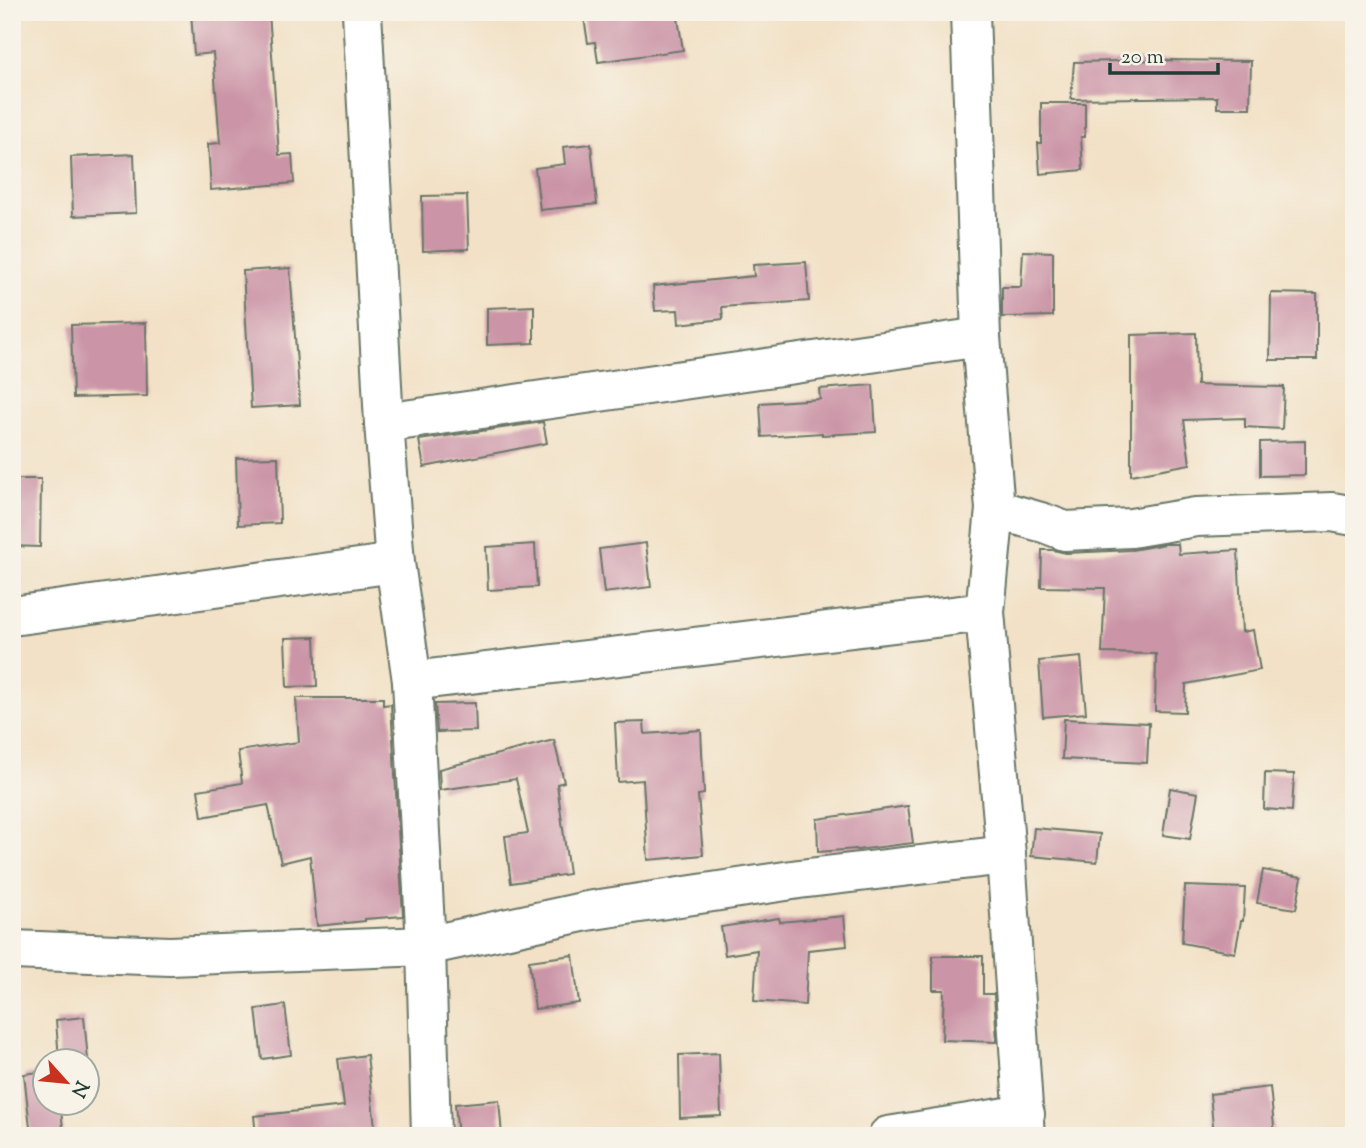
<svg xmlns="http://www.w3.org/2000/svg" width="1366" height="1148" font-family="'Sorts Mill Goudy',serif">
<rect width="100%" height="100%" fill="#f7f3e8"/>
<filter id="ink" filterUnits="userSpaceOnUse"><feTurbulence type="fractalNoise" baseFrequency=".0143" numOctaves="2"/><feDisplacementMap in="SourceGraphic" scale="14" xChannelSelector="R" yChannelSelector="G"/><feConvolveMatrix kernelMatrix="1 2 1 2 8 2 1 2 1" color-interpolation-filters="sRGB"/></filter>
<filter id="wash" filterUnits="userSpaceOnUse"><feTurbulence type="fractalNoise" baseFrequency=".00686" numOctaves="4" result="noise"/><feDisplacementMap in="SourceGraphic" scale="28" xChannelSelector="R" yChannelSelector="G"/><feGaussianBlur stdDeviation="1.57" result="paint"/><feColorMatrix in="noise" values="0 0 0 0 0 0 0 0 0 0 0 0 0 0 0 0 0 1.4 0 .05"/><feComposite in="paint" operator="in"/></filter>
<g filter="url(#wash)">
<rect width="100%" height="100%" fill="#f2e1c6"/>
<g id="blocks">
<g fill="#cb94a7">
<path d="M191,12H269L279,155L292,154L294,183L211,190L208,144L220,143L213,53L194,55Z"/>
<path d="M583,12H677L683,50L598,62L595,42L588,43Z"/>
<path d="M1164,60L1251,61L1250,108H1217V97L1071,99L1074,62Z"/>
<path d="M1041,103H1085V137H1081L1083,170L1040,174L1038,143H1041Z"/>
<path d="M591,144L597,204L540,210L535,168L565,164L563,147Z"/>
<path d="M134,154L136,213L73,216L71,157Z"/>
<path d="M467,195L469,249L423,251L422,196Z"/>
<path d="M1023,251L1053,252V316L1002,317V287H1021Z"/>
<path d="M806,262L809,301L722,307L723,319L679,324L678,310L655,311L653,286L754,276L753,265Z"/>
<path d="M290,268L300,405L251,408L243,271Z"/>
<path d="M1271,293L1317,294V360H1270Z"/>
<path d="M534,306V343L487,345V308Z"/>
<path d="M146,323L147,396L73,398L71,325Z"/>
<path d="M1196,333L1197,385L1284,387L1282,429L1245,427V418L1184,420L1190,464L1131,475V335Z"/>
<path d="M873,385L876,432L822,435V433L762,437L760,403L820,399L819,389Z"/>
<path d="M543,422L547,443L424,467L419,440Z"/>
<path d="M1305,441V475L1260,476V442Z"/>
<path d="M278,457L280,523L238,525L236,458Z"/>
<path d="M12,479H41L40,547L12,546Z"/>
<path d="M646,543L651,587L604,593L599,549Z"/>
<path d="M535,544L537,587L488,590L486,547Z"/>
<path d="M1165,544H1178L1179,554L1238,550L1242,632L1253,630L1260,670L1186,684L1185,712L1155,711L1156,654L1102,653L1105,588L1041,587L1042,550H1053L1066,553L1132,550Z"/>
<path d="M315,637L317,686L287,687L285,638Z"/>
<path d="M1081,657L1086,713L1043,717L1039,661Z"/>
<path d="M296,698H383V705L391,704L403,916L365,919V921L317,926L310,856L281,863L268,805L202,817L198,790L242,783L238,751L299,742Z"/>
<path d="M475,703L476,731L437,732L435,704Z"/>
<path d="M1064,719L1149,723L1147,763L1062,759Z"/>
<path d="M644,722L645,734L701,730L704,794L698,795L703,855L648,860L643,780L618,782L615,723Z"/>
<path d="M554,740L564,782L557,784L569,874L511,883L505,836L528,833L516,779L440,790L439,769Z"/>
<path d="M1265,773L1294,774L1292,811L1264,809Z"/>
<path d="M1170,788L1198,793L1190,839L1163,835Z"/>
<path d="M908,806L913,843L857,850L856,849L818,852L817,819Z"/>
<path d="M1034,828L1100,834L1097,862L1031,856Z"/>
<path d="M1263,870L1302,877L1296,909L1257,903Z"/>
<path d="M1185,886L1245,888L1243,921H1241L1235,953L1182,943Z"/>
<path d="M844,916L847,946L808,950L805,1005L754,1001L757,950L725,955L721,927L779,918L780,922Z"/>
<path d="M573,955L579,1003L535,1009L529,961Z"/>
<path d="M933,956H983V994H994L997,1042L942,1040L944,990H933Z"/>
<path d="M285,1005L291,1055L262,1059L256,1009Z"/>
<path d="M84,1017L88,1060H59L56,1020Z"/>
<path d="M719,1053L721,1116L680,1118L679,1055Z"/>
<path d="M367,1055L376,1136H256L254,1116L344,1106L338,1059Z"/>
<path d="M46,1071V1102H60L64,1136H31L24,1074Z"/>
<path d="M1270,1087L1275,1136H1214L1210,1094Z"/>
<path d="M499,1100L502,1136H458L455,1104Z"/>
</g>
</g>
</g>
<g filter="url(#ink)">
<use href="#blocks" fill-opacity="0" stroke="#697667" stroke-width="2"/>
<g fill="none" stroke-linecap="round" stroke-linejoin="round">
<defs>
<g id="minor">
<path d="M362,12L384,423L395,563L412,681L426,946L431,1136"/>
<path d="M970,12L981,337L995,509L985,612L1006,855L1025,1136"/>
<path d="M384,423L981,337"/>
<path d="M995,509L1044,523L1065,531L1131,528L1196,517L1332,512L1354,516"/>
<path d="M12,616L395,563"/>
<path d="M412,681L985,612"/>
<path d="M12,950L170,956L426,946L587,911L799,879L1006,855"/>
<path d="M888,1136L1025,1114"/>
</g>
</defs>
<use href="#minor" stroke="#697667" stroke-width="42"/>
<use href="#minor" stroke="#fff" stroke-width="38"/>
</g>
</g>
<rect width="1366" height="1148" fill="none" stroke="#f7f3e8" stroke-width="42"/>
<g transform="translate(66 1082) rotate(117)"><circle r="33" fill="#f7f3e8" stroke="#a1aaa0" stroke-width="2"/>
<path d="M0-5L12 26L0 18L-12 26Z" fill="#c8321e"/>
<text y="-10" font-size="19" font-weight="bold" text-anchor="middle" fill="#1f3d34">N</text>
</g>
<path d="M1110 63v10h108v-10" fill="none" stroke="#1f3d34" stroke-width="3.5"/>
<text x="1121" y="63" font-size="21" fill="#1f3d34" stroke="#f7f3e8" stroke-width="5" paint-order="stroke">20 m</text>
</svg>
